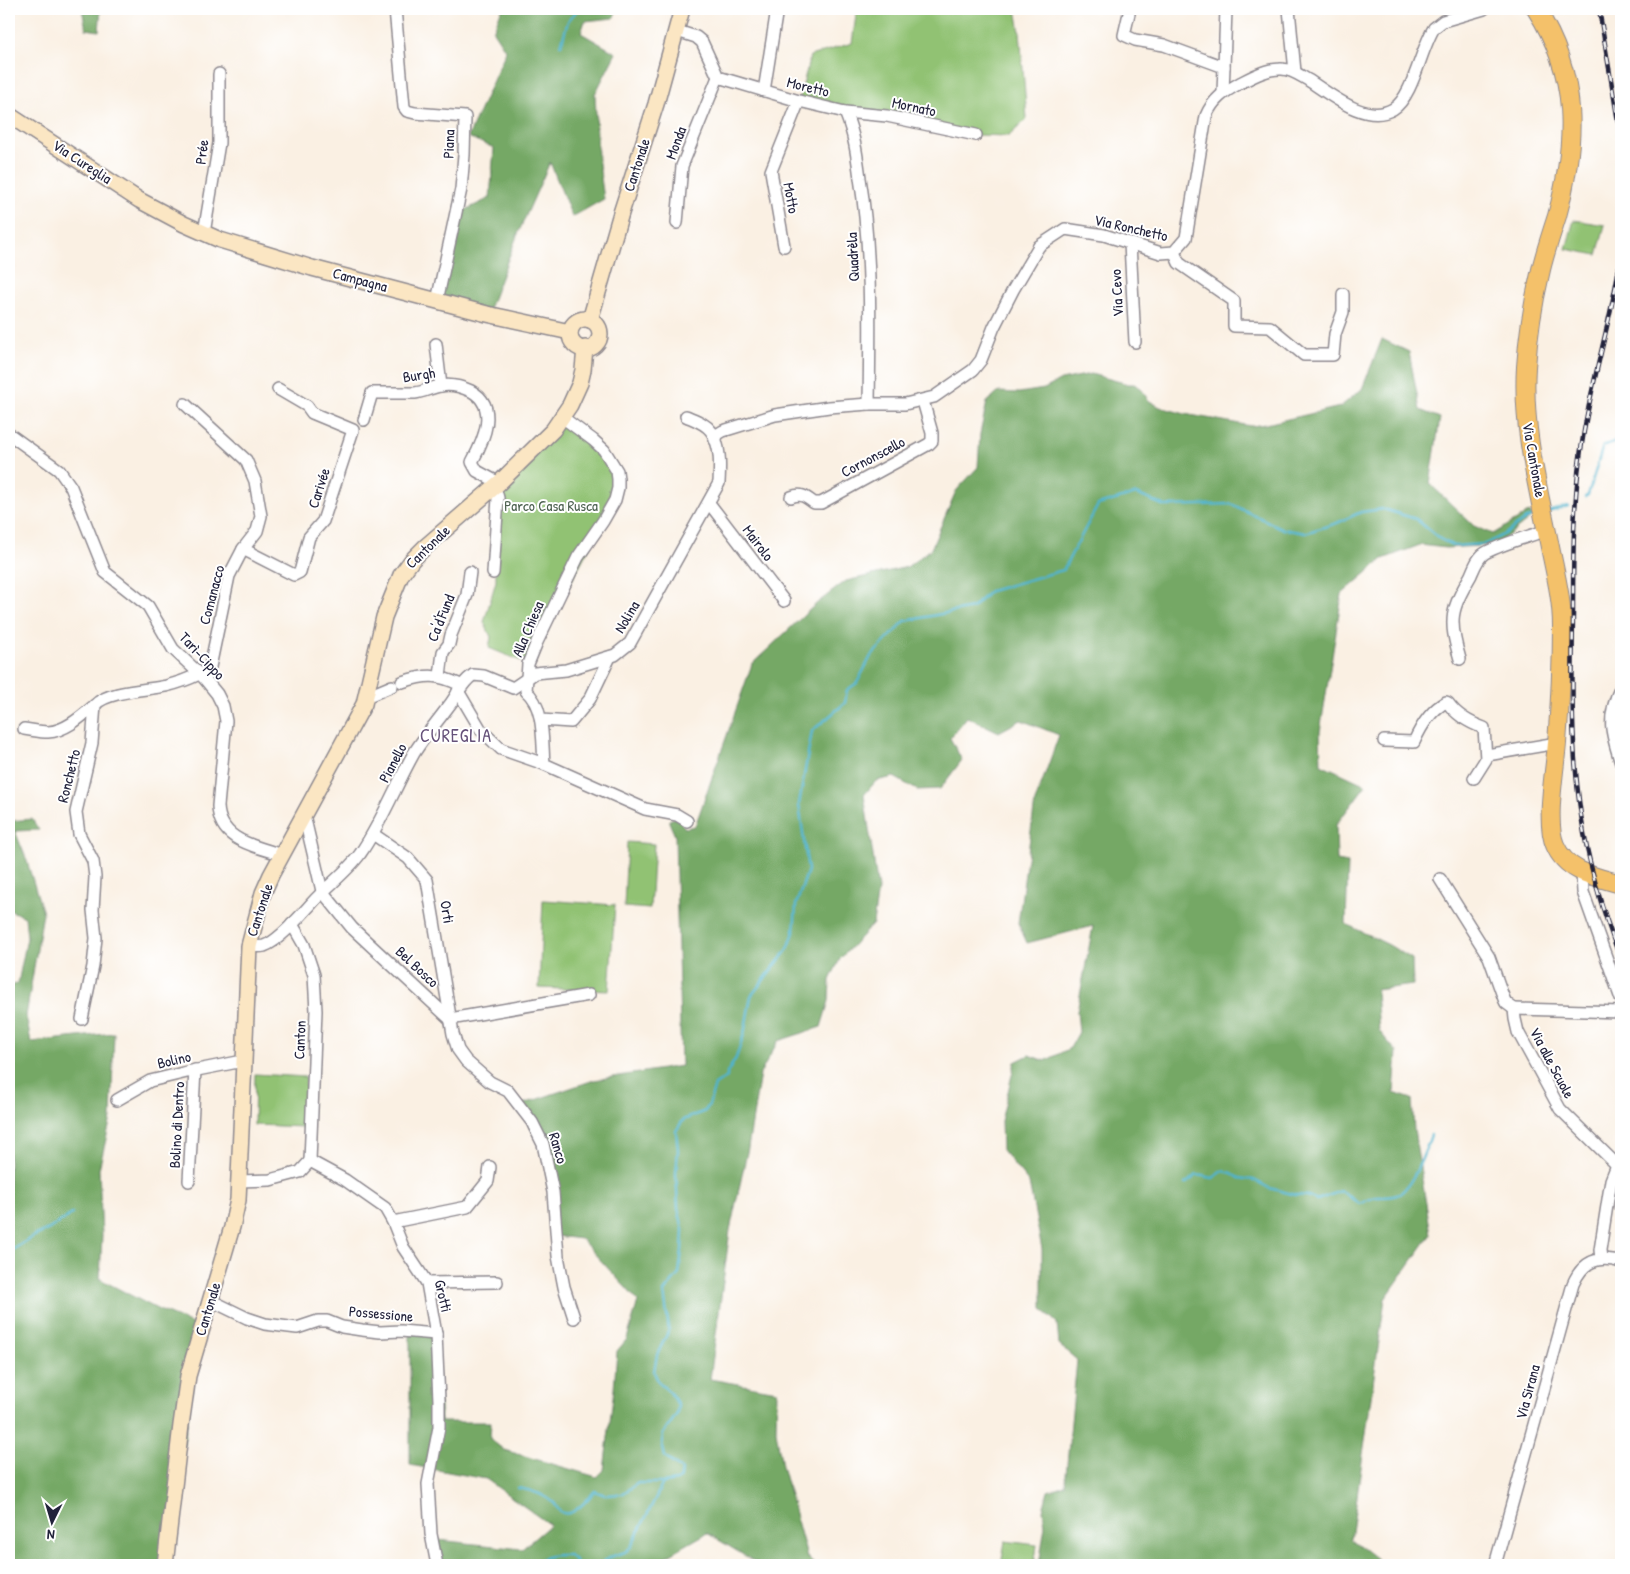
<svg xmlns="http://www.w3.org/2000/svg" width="1630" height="1574" font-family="'Patrick Hand',sans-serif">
<rect width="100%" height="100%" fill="#fff"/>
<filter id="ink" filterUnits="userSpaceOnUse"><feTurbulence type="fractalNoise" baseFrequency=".02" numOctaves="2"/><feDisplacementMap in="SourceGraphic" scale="10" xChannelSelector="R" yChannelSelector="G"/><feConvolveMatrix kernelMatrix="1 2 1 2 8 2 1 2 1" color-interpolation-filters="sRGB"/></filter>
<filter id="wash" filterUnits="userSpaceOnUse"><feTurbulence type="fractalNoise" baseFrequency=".0096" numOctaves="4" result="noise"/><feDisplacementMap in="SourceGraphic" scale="20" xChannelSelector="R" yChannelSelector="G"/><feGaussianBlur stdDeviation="1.12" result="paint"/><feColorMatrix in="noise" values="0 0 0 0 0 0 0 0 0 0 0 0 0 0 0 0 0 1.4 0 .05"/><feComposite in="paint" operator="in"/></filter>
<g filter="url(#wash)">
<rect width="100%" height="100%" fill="#faf0e3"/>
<g fill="#91c273" stroke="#5a7257">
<path d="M857,9H1016L1020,32L1027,119L1009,136L976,135L799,101L810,56L852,43Z"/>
<path d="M1574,220L1605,225L1597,255L1566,249Z"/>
<path d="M562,417L593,440L618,479L603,521L528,664L489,648L491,637L484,622L496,581L495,487Z"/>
<path d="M627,842L654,844L650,909L624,907Z"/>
<path d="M543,900L615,905L609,991L539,988Z"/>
<path d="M255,1074L306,1077L304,1127L254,1125Z"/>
<path d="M1005,1541L1037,1545L1034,1565H1001Z"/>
</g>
<g fill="#74a865" stroke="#4b6550">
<path d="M82,9H101L99,31L86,29Z"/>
<path d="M502,9H617L614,18L585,21L581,33L616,53L595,94L598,156L604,199L572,217L550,162L517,236L487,314L437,301L457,214L490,198L494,148L468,137L506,51L493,31Z"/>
<path d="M1382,339L1409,352L1420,410L1440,418L1430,484L1474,526L1493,534L1530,512L1532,517L1496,545L1446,548L1420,545L1383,559L1342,594L1320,732L1321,764L1366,785L1336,825L1337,861L1348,863L1346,924L1389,945L1412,959L1413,985L1376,990L1379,1031L1397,1052L1394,1093L1412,1099L1414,1130L1431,1234L1385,1299L1351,1539L1377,1559L1375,1565H1039L1045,1525L1043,1510L1048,1491L1065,1485L1077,1360L1059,1345L1057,1323L1042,1309V1249L1029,1183L1002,1150L1001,1121L1015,1062L1029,1055L1045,1061L1070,1048L1079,1032L1077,1011L1093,926L1027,943L1018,923L1035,802L1059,735L1021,720L999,732L967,717L950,738L962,760L940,789L917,790L894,777L876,781L864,795L878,889L873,924L840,959L830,980L829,1001L821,1027L778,1041L760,1074L748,1148L730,1230L710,1379L777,1391L776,1431L782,1466L807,1557L815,1565H760L707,1533L651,1565H443L438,1540L522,1549L550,1525L486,1479L410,1465V1334L435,1333L441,1422H491L490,1439L504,1450L597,1477L604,1470L614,1389L617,1351L627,1339L638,1301L581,1239L556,1236L549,1165L520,1105L594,1080L681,1066L675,836L669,822V820L677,817L685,828L695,826L752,664L817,603L846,581L907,567L931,549L956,491L978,467L980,434L987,402L999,392L1019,393L1044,389L1061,380L1091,374L1128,384H1134L1141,388L1148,400L1160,407L1185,414L1251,426L1266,424L1340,407L1362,389Z"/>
<path d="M32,819L39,830L15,831L26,858L43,913L26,1016L31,1042L114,1033L111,1118L99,1169L102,1235L100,1279L157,1309L202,1328L165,1565H9V987L18,983L27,938L25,917L9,910V821Z"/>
</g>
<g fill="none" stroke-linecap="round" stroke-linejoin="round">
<g stroke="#4fb4ce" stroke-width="2.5">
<path d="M561,45L568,21L578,9"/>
<path d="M1585,497L1588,495L1603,446L1621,439"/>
<path d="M1548,512L1568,506"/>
<path d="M1185,1184L1197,1175L1213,1178L1223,1171L1232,1173L1239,1178L1254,1180L1269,1188L1296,1195L1308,1196L1317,1200L1341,1191C1350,1195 1352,1200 1360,1204C1366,1201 1371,1197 1378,1197C1385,1196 1389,1198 1397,1195C1411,1190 1426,1150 1431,1135"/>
<path d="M9,1252L34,1236L46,1231L72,1214"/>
<path d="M518,1488C530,1490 544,1494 554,1503C557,1506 557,1510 561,1512C573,1519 588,1498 595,1491L605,1495L622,1494L638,1483H663"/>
<path d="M536,1565C543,1554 557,1555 569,1555L575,1560V1565"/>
<path d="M597,1565L613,1556L625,1552L631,1547L663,1483L677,1481L681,1476L682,1470L665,1457L662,1443L663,1434L677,1414L678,1405L670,1392L659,1383L654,1372L657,1355L669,1330L664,1292L679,1274L682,1250L683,1230L678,1208L676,1174L678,1150L676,1131L683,1120L705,1111L709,1105L715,1085L727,1077V1073L736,1058L744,1034L751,996L788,949L794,932L796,905L808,870L799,804L812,731L845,703L847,690L857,683L871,656L905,621L972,608L990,591L1063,570L1098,505L1136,494L1165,506L1231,504L1283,529L1305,533L1337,523L1361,512L1383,509L1416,519L1440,539L1454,546L1485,544L1505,534L1524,520L1536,515"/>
</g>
</g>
</g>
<g filter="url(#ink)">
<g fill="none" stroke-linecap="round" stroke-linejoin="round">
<defs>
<g id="street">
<path d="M395,9L404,107L407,111L415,113L465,117L464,155L461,189L437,301"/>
<path d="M1130,9L1124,35L1135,40L1164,45L1224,67L1223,92"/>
<path d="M1289,9L1295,72"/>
<path d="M677,31L696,37L702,42L718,77L799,101L845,112L887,116L976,135"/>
<path d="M1224,67L1226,9"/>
<path d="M764,91L777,9"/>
<path d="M845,112C854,133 857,155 860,178C872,253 870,329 869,404"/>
<path d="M677,223L682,166L718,77"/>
<path d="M204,233L219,143V74"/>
<path d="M1130,243L1135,342"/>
<path d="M784,246L771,171L799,101"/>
<path d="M1174,252L1179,263L1234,301V326L1270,327L1304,355H1333L1335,334L1343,312V294"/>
<path d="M436,344L441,386"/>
<path d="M185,404L246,460L255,481L261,516L257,531L243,549L229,576L210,667L204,678"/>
<path d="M562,417L593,440L604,450L617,471L618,479V488L615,500L603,521L578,557L537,642L528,664L526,691C545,707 542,741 544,764L645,809L677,815L687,821"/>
<path d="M364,420L372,393C386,393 401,393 415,393C424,392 432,387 441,386C450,384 462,387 471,391C499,406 484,440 472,462L477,471L499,483"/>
<path d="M9,434L59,470L71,487L105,572L148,606L173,649L204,678L217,694L223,706L226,721L218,806C219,841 255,846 282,855"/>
<path d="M715,440L718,434L723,431L775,415L829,407L869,404H905L934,397L973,370L981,360L994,327L1013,290L1039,246L1065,229L1104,235L1161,253L1174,252L1186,238L1206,116C1213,99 1224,92 1240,83C1252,77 1266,69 1280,69C1290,68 1299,75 1308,80C1330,94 1366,125 1393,109C1413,97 1421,48 1434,28L1443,21L1484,9"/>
<path d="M791,497C801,493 805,496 814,503H821L929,444L932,441V433L923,401"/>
<path d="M709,503L784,601"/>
<path d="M243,549L294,575L300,572L309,537L323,521L353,430L312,413L307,406L278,389"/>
<path d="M493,573L498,498L495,487"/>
<path d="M1460,659C1448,619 1451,610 1471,575C1474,568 1478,557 1485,553C1503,543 1528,537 1547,530"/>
<path d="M440,676L443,652L449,644L451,635L467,595L470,572"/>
<path d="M402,682C428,674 437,674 461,685"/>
<path d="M1621,687C1606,717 1611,733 1621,763"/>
<path d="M458,691L481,730L501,749L544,764"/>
<path d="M366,697L392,686"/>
<path d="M541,720L571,722L590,699L610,657"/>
<path d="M24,729C32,730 40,732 48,732C66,731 82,716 95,705"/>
<path d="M1384,741L1414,742C1421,726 1431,710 1446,702L1448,703C1457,716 1470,723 1484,728L1486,759L1474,778"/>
<path d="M1487,755L1557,743"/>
<path d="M304,815L322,891L352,928L450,1019L589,995"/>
<path d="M373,834L408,858L427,880L453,1034L458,1050L466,1061L490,1082L508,1091L532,1122L543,1144L553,1192L558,1256L564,1287L574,1318"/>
<path d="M1582,873L1583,892L1621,999"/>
<path d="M1440,879L1489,957L1504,999L1506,1003L1514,1009L1515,1019L1518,1032L1560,1109L1617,1165L1621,1164"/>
<path d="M292,924L304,945L314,975L316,1011L310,1161"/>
<path d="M249,946C254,946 259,947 264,946C279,941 301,915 312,903C327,886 347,872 360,854C382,822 395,787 414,753C424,737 437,722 448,707C458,695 460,684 473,675L484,676L513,688L535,673L566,670L615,655L630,643L719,483C720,466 721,445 711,431C705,423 695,420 686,416"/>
<path d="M1514,1009L1621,1012"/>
<path d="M82,1019L93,966L96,938L93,910L95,877L93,861L79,834L76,812L92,743L95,705C107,691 148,690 166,686C178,683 189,679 199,674"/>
<path d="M117,1100L150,1081L187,1072L243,1061"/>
<path d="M189,1181L195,1070"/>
<path d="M239,1181L270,1180L300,1172L310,1161L345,1180L385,1208L393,1222L403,1247L427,1283L436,1334L439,1400V1427L428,1484L431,1534L437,1565"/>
<path d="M393,1222L467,1207L488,1181L490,1167"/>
<path d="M1601,1259L1600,1250L1611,1180L1617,1165"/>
<path d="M427,1283L497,1282"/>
<path d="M210,1300L247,1318L265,1324L297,1328L318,1321H327L342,1327L362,1330L380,1332L401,1331L436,1334"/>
<path d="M1495,1565L1573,1284C1583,1261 1598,1255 1621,1262"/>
</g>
<g id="secondary">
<path d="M9,115L139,200L184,224L220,240L312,268L487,314L570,332"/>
<circle cx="585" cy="334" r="15"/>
<path d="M590,320L621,213L656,104L682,9"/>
<path d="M165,1565L181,1425L188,1376L232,1227L238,1200L249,946L263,893L271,875L364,704L384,617L401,575L412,560L425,547L499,483L553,430L570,405L580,383L583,370L585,348"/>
</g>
<path id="primary" d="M1536,9C1579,76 1577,141 1557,216C1551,235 1544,255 1540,274C1533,304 1528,336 1526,367C1522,430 1539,491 1551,552C1556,576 1562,601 1562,626C1562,665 1560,705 1557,743C1555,770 1545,822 1555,845C1566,872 1596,877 1621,884"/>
</defs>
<use href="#street" stroke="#8e898f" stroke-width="14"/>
<use href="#secondary" stroke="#8e898f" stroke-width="18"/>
<use href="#primary" stroke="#8e898f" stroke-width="20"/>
<use href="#street" stroke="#fff" stroke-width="11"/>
<use href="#secondary" stroke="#fbe6c3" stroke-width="15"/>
<use href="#primary" stroke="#f4c16a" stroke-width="18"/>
<defs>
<g id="rail">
<path d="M1599,9L1621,139"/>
<path d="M1621,254C1613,314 1594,372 1584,431C1573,492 1573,553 1573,615C1572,682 1571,749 1581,815C1588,864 1603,913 1621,960"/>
</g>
</defs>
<use href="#rail" stroke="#22223b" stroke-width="4.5"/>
<use href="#rail" stroke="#fff" stroke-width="2.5" stroke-dasharray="8" stroke-linecap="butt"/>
</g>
</g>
<g text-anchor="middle" stroke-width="4" stroke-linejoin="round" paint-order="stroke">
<g font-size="15" fill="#22223b" stroke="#fff">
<text transform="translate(808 87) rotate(14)" y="5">Moretto</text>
<text transform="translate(914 107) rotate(12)" y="5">Mornato</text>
<text transform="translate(676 143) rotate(-70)" y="5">Monda</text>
<text transform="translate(449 144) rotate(-88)" y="5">Piana</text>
<text transform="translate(202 152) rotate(-83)" y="5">Prée</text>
<text transform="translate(82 162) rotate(33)" y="5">Via Cureglia</text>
<text transform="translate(637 165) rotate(-72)" y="5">Cantonale</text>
<text transform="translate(791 198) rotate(80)" y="5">Motto</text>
<text transform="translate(1131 228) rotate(13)" y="5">Via Ronchetto</text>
<text transform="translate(853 257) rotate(-93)" y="5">Quadrèla</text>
<text transform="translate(360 280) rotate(15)" y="5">Campagna</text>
<text transform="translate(1117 293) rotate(-93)" y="5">Via Cevo</text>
<text transform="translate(419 375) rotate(-9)" y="5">Burgh</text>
<text transform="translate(873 457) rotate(-28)" y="5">Cornonscello</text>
<text transform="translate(1534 460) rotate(80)" y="5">Via Cantonale</text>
<text transform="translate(319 488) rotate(-72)" y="5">Carivée</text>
<text transform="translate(758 543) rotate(53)" y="5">Mairolo</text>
<text transform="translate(428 547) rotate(-44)" y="5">Cantonale</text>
<text transform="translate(212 595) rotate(-75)" y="5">Comanacco</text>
<text transform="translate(627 617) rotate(-59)" y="5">Nolina</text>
<text transform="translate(441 618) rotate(-68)" y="5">Ca'd'Fund</text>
<text transform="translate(528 629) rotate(-67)" y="5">Alla Chiesa</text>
<text transform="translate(202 656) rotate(47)" y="5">Tarì-Cippo</text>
<text transform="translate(393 763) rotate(-62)" y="5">Pianello</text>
<text transform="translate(69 776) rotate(-76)" y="5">Ronchetto</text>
<text transform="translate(260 910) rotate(-72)" y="5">Cantonale</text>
<text transform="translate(447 912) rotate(81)" y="5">Orti</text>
<text transform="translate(417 967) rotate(43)" y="5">Bel Bosco</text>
<text transform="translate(300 1040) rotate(-88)" y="5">Canton</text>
<text transform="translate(174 1060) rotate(-13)" y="5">Bolino</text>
<text transform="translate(1552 1063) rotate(62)" y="5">Via alle Scuole</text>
<text transform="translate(177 1125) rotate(-87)" y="5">Bolino di Dentro</text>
<text transform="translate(558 1148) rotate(73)" y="5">Ranco</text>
<text transform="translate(443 1296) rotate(77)" y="5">Grotti</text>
<text transform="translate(208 1309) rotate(-73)" y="5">Cantonale</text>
<text transform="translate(381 1314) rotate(5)" y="5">Possessione</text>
<text transform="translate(1528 1392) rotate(-75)" y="5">Via Sirana</text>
</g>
<g font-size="15" fill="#4e6251" stroke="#fff">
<text x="551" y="511">Parco Casa Rusca</text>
</g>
<g font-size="18" letter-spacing="1" fill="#66527a" stroke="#fff">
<text x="456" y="742">CUREGLIA</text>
</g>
</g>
<rect width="1630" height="1574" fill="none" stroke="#fff" stroke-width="30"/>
<g transform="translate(52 1522) rotate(185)" stroke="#ffffff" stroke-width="4" paint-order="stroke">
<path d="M0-4L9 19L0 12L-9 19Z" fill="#22223b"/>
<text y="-8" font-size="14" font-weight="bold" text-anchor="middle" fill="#22223b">N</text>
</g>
</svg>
